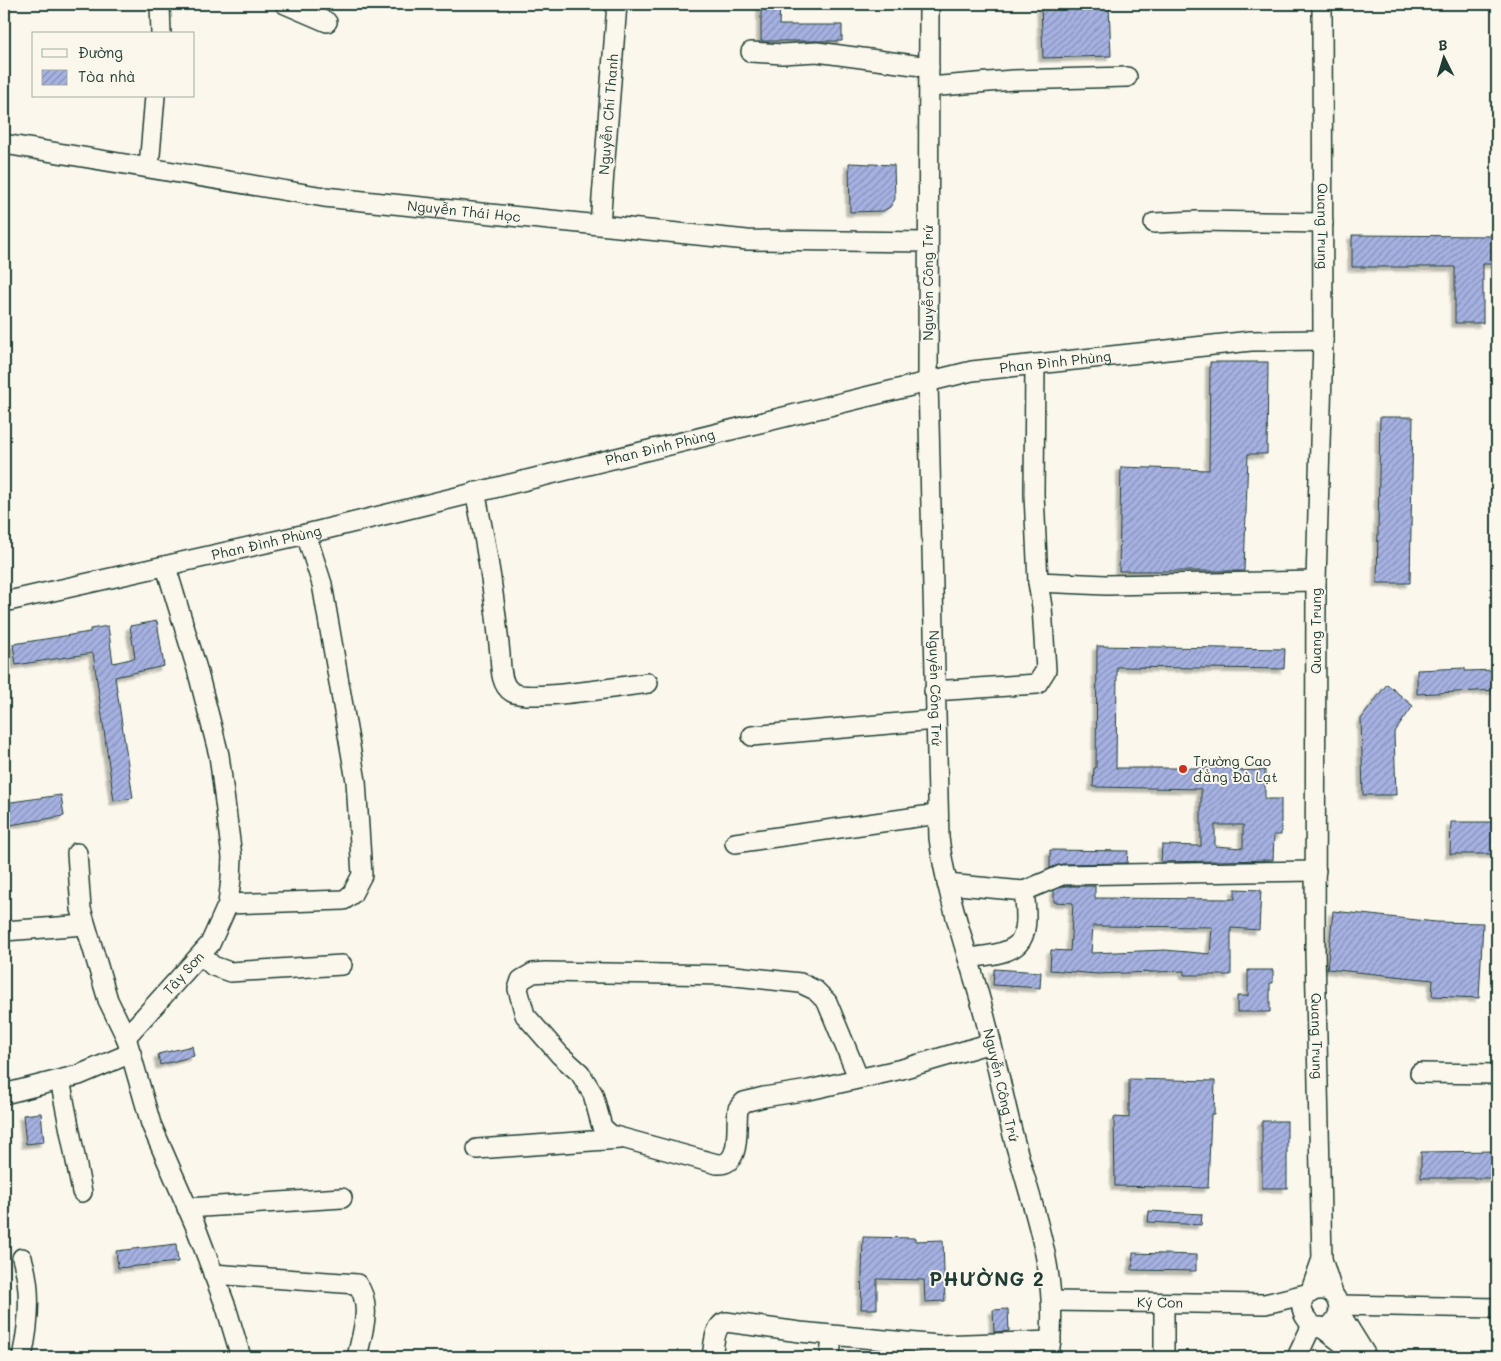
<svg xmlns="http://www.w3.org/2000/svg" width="1501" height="1361" font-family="Mali,sans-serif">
<defs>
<pattern id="building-hatch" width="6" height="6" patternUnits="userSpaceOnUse" patternTransform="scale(1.25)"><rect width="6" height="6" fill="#a6b1e1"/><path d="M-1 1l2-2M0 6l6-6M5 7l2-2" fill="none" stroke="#8791b7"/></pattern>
<filter id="shadow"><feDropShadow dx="-4" dy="4" stdDeviation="1" flood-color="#0004"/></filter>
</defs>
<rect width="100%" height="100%" fill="#fbf7ec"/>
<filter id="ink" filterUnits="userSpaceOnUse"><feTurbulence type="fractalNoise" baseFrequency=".02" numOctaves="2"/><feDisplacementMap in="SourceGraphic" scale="10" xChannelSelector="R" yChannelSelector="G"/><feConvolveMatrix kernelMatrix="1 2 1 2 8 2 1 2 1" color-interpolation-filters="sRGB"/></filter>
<g filter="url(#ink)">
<g fill="url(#building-hatch)" stroke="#1f3d34" fill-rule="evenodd" filter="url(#shadow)">
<path d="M761,4H780L779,25H842V41H761Z"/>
<path d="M1109,4L1111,56L1043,58L1041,6Z"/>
<path d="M849,163L894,165L895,199L890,207L883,211L850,212Z"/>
<path d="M1352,235L1497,236V264H1483V323H1455V267H1352Z"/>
<path d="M1210,362H1268L1267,454H1248L1244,571H1119L1121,467L1209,470Z"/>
<path d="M1380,417H1413L1410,583H1377Z"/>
<path d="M157,621L164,666L115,677L133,798L114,801L93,653L16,665L13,644L90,632V629L108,626L113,663L135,658L130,626Z"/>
<path d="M1097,646L1285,649L1284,669L1117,667L1116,768H1232V771L1265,770V799H1281V835H1274L1273,860L1161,862L1162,845L1201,846V789L1093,787L1094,768H1096ZM1215,825H1243V848L1215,846Z"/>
<path d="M1465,668V671L1497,670V690L1417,694V670Z"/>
<path d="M1387,684L1413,706L1394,733L1396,795H1363L1361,719Z"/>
<path d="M61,795L64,816L4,826V803Z"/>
<path d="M1451,822H1497V854H1450Z"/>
<path d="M1050,850L1128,851L1127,863L1062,864L1050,868Z"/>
<path d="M1064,886H1095V898L1235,899V889L1261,890L1259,930L1231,928V975H1184V971L1097,974L1050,970L1051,950L1070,951L1073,903L1054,902V890ZM1093,926L1212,927L1210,954L1165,950L1091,953Z"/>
<path d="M1333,911L1436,922L1483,923L1479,998L1432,996L1433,980L1327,969Z"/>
<path d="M994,969L1041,972L1040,988L993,985Z"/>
<path d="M1248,970H1273V983H1270V1012H1237V996H1248Z"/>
<path d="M192,1046L194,1056L160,1065L158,1054Z"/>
<path d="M1129,1079L1215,1081L1214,1114H1211L1208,1188L1115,1186L1114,1117L1129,1118Z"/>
<path d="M41,1113L44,1142L26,1144L23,1115Z"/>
<rect x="1262" y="1121" width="25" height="67"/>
<path d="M1497,1151V1178H1421V1152Z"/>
<path d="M1149,1211L1202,1214L1201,1225L1148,1222Z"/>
<path d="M863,1237L915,1238V1241L943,1240L945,1301L925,1302L924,1280L877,1279V1309H861Z"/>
<path d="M176,1244L178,1262L118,1268L116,1251Z"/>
<path d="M1133,1253L1196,1255V1271L1132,1270Z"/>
<path d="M1008,1309L1009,1331L994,1332L993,1310Z"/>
</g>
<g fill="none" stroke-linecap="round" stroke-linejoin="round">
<defs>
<g id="minor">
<path d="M160,4L161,34"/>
<path d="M285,4L327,22"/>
<path id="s1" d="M929,4L928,381L939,838C946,893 965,945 980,999C993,1045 1002,1092 1014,1139C1035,1217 1060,1274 1049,1357"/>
<path id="s2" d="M1322,4L1323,340L1316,581L1315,951L1322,1259L1333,1294"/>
<path d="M751,52L782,54L817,52L929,67"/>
<path d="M929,87L1013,80L1127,77"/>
<path id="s3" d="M4,144L324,197L747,240L927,242"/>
<path d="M149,167L155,96"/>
<path d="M1154,223L1197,221L1323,223"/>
<path id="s4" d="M600,224L617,4"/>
<path d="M1035,364L1034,494L1038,582L1106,585L1316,581"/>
<path d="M475,492C487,546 495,599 500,654C501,666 500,685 512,692C527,702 625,686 648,683"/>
<path id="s5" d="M4,602L306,534L972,371L1251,341L1323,340"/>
<path d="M934,691L1037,684L1046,670L1042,607L1038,582"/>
<path d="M752,736L935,720"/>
<path d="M735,843L938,814"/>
<path d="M77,853L81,909L108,1000L126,1037L151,1124L195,1225L226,1307L241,1357"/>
<path d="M947,884L1024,891C1031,947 1021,952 968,958"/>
<path d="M1024,891L1062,875L1316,871"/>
<path d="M228,904L344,900L352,894L362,875L356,781L322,584L306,534"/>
<path d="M4,931L85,925"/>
<path d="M201,955L213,966L230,972L342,965"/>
<path id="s6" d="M126,1037L210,944L228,904L231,879L232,857L219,755L197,669L166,567"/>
<path d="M1420,1073L1497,1074"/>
<path d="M858,1077L827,1002L815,990L800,983L726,975L545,972L533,973L521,980L518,989L525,1015L560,1055L580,1073L593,1094L602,1127L611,1135L717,1164C743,1166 735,1126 738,1109L744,1102L764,1097L809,1090L902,1069L991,1043"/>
<path d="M60,1080L82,1192"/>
<path d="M4,1094L79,1075L131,1053"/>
<path d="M477,1149L620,1139"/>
<path d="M187,1208L342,1198"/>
<path d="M22,1258C32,1289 29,1325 22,1357"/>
<path d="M213,1274L357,1284C373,1304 362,1334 357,1357"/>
<path id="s7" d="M1052,1301L1265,1304L1310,1293L1322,1259"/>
<path d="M1164,1303V1357"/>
<path d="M1339,1305L1497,1308"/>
<path d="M1339,1312C1323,1356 1278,1297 1318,1290C1332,1288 1339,1299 1339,1312L1367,1357"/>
<path d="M1321,1327L1360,1357"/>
<path d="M712,1357C714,1346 714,1325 726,1322L800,1332L938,1345L1051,1341"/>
<path d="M830,1357L832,1336"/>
<path d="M1297,1357L1312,1325"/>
</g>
</defs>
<use href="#minor" stroke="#1f3d34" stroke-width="22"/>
<use href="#minor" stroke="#fbf7ec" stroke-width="19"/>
</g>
</g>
<circle fill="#c8321e" stroke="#fbf7ec" stroke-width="2" cx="1183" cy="769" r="5"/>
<g text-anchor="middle" stroke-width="4" stroke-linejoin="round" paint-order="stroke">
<g font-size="14" fill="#1f3d34" stroke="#fbf7ec">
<text dy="5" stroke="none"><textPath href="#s4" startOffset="110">Nguyễn Chí Thanh</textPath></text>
<text dy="5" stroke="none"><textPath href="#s3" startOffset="465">Nguyễn Thái Học</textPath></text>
<text dy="5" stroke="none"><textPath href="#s2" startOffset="222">Quang Trung</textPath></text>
<text transform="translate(928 283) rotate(-90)" y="5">Nguyễn Công Trứ</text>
<text dy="5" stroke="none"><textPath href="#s5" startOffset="1079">Phan Đình Phùng</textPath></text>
<text dy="5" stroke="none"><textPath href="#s5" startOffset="674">Phan Đình Phùng</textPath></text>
<text dy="5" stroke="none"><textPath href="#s5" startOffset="269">Phan Đình Phùng</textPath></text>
<text transform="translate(1316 631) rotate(-90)" y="5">Quang Trung</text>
<text dy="5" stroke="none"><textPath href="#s1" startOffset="684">Nguyễn Công Trứ</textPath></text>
<text dy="5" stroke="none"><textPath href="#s6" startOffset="86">Tây Sơn</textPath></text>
<text dy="5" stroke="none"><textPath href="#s2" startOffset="1032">Quang Trung</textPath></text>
<text dy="5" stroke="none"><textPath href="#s1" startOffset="1089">Nguyễn Công Trứ</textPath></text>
<text dy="5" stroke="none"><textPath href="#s7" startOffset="108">Ký Con</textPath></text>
</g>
<g font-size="14" fill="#1f3d34" stroke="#fbf7ec" text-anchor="start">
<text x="1193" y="766">Trường Cao<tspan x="1193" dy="16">đẳng Đà Lạt</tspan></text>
</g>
<g font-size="19" font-weight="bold" letter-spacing="1" fill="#1f3d34" stroke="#fbf7ec">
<text x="987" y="1286">PHƯỜNG 2</text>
</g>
</g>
<rect width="1501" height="1361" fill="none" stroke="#fbf7ec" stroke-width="20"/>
<rect x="10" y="10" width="1481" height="1341" fill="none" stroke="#1f3d34" stroke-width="2" filter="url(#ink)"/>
<rect x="32" y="32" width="162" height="65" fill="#fbf7ec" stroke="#a3ada2"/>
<rect x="42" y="49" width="25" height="8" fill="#fbf7ec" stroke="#a3ada2"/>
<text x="78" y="58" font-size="15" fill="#1f3d34">Đường</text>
<rect x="42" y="70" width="25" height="15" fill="url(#building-hatch)" stroke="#a3ada2"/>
<text x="78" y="82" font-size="15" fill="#1f3d34">Tòa nhà</text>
<g transform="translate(1444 58) rotate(355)" stroke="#fbf7ec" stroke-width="4" paint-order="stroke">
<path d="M0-4L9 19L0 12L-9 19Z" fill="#1f3d34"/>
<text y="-8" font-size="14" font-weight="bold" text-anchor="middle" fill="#1f3d34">B</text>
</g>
</svg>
